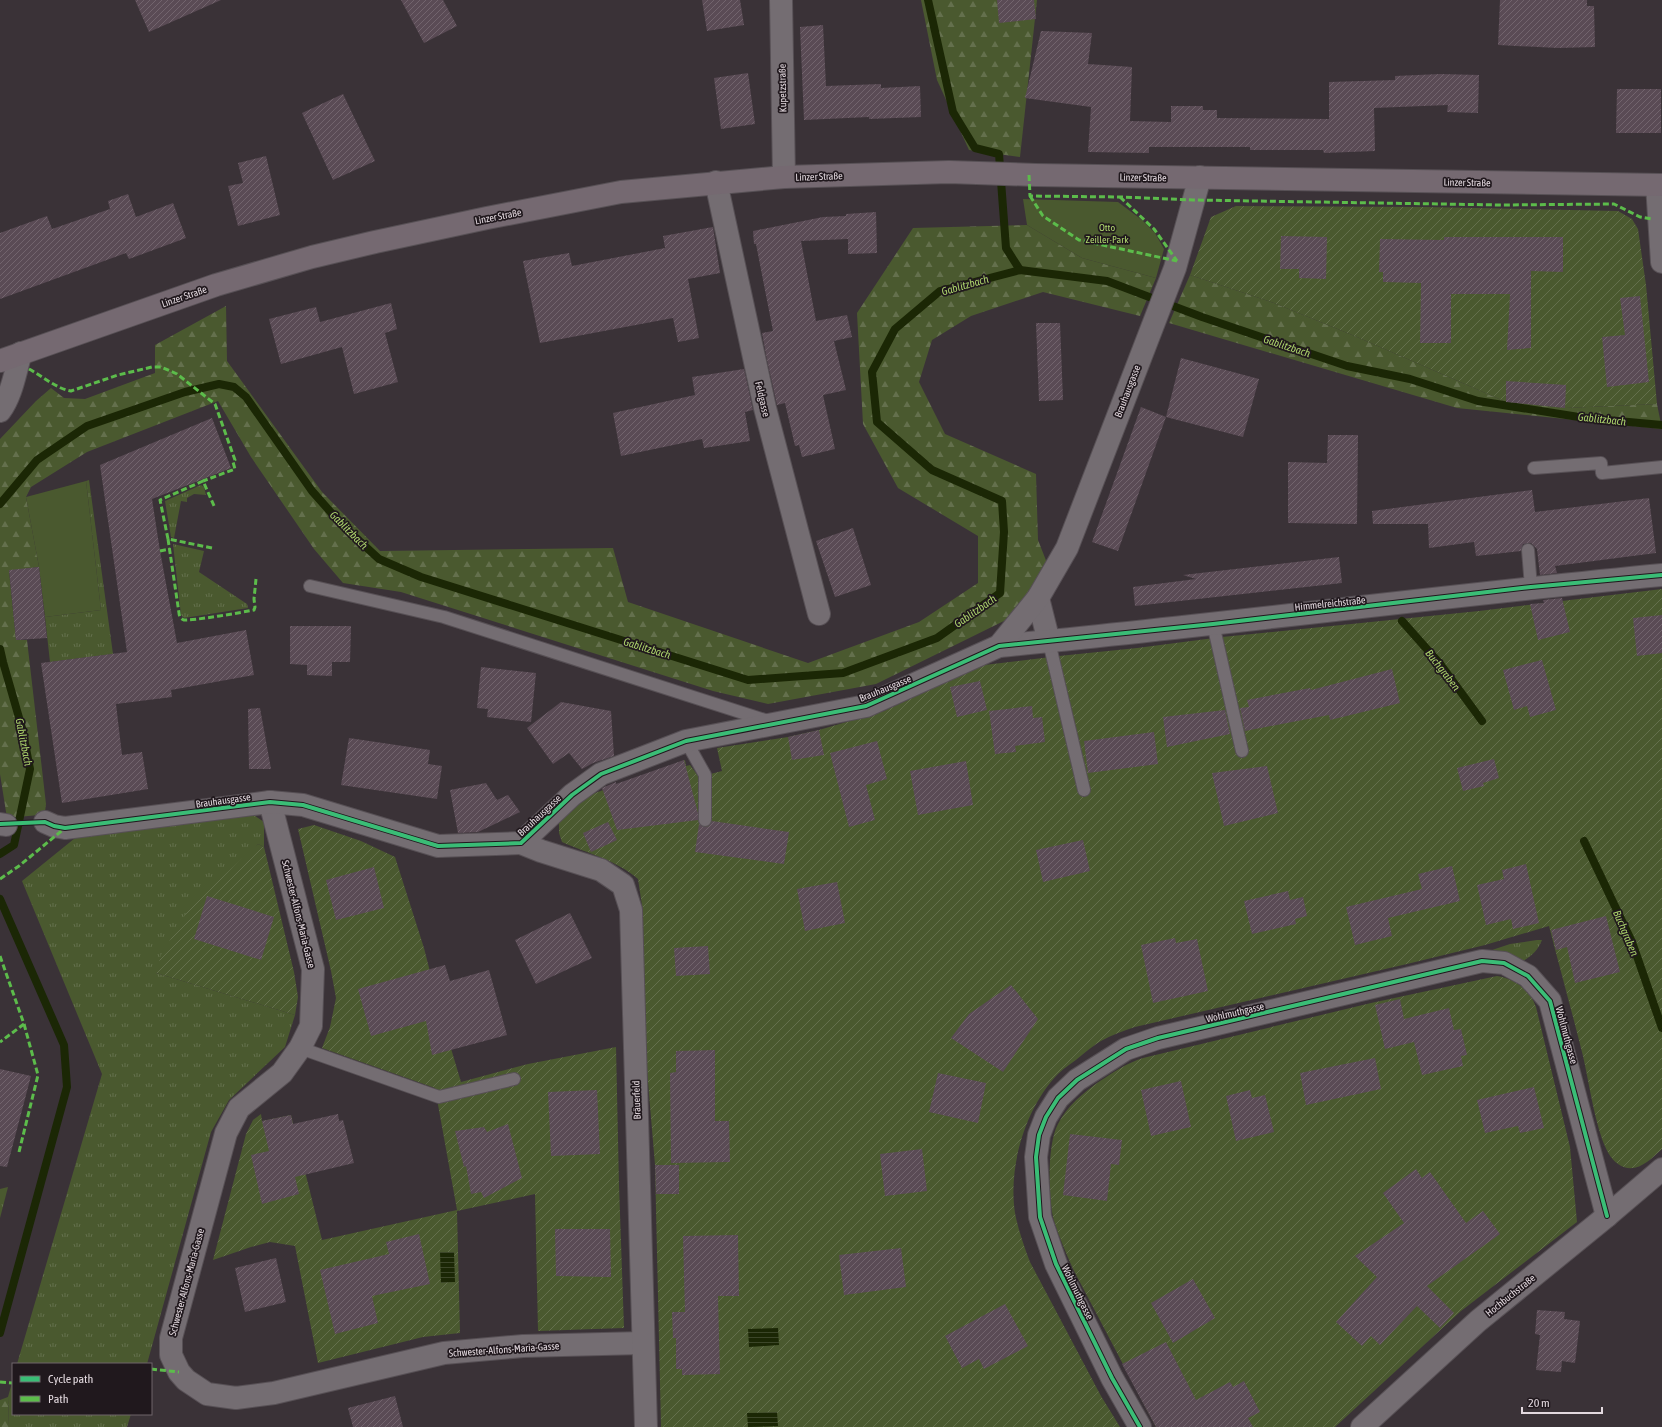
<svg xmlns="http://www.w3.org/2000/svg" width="1662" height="1427" font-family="'Asap Condensed',sans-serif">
<defs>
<pattern id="grass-tufts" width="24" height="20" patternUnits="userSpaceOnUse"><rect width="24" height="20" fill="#4a592f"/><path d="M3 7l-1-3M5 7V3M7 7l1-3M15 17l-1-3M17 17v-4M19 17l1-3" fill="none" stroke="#64704d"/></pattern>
<pattern id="forest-firs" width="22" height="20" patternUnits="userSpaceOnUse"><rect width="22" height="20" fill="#4a592f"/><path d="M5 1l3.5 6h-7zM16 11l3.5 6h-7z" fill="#64704d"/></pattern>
<pattern id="garden-furrows" width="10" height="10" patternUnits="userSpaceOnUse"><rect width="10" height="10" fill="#4a592f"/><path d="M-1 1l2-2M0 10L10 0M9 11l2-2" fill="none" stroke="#64704d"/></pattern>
<pattern id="water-rules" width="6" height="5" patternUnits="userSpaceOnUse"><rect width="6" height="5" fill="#1b2705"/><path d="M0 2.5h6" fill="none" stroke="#3c4629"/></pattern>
<pattern id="building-hatch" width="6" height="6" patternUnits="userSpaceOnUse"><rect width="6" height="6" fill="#5a4b55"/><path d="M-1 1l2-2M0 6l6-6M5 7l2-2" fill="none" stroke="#72646d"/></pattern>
</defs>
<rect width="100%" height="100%" fill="#3a3237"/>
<g fill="url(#grass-tufts)">
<path d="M89,480L113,654L50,662L45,617L101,610L86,481Z"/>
<path d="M201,485L204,487L206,495L194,494L187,498V502L181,501L174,538L171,537L165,501Z"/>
<path d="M173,544L204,551L199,572L247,604L248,608L184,618L181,615Z"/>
<path d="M252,814L264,822V847L258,844L156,973L295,1015L285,1047L229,1100L211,1132L147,1364H17L102,1074L22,881L80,834Z"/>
<path d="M1537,940H1542C1538,950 1532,956 1523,961L1507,952L1492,950L1510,944Z"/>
<path d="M8,1187L0,1218V1189Z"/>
<path d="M13,1379V1414H131L127,1427H9L8,1397Z"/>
</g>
<g fill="url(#forest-firs)">
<path d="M921,0H1037L1020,157L969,150L937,80Z"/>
<path d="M1027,225L1082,258L1156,278L1140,316L1043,292L971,316L932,340L919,382L945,434L1036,474L1038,540L1047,563L1014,616L876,684L768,704L713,691L401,592L343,583L314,549L251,457L218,401L87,452L31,487L26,497L39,567L9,571L16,640H27L46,804L45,812L39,815L7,818L0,774V439L36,401L51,388L64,398L85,399L155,373V345L226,306L227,361L322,492L380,551L613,548L628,602L808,663L919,622L978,583V536L898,488L863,424L857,313L913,228Z"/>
<path d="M1190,275L1274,303L1357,337L1506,402L1565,408L1657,404L1662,429L1457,408L1169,323Z"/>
<path d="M8,1397L9,1427H0V1400Z"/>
</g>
<g fill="#4a592f">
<path d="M1023,199L1118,202L1142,220L1155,233L1164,249L1156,278L1082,258L1027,225Z"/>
<path d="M86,481L101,610L45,617L39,567L26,497Z"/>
</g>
<g fill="url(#garden-furrows)">
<path d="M1236,206L1425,207L1618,211L1632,219L1638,229L1646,285L1657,404L1565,408L1506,402L1357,337L1274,303L1190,275L1211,217Z"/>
<path d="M1662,589V1149C1650,1160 1635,1176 1618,1164C1610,1159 1605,1147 1602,1139C1593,1112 1589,1083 1583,1056C1572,1012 1560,969 1549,926L1485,945L1407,964L1135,1027C1123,1031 1112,1035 1101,1041C1094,1045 1088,1050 1082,1055C1074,1062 1065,1067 1058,1074C1025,1108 1008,1167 1015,1213C1018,1229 1024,1246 1030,1262L1101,1396L1120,1427H661L655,1165L644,1035L643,912L638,879C616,860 589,854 562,842L559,833V823L587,796L685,760L686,766L690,765L699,777L722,771L717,748L788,737L819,730L884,711L927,691L976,666L1059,656L1137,648L1222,637L1479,611Z"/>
<path d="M314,825L361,841L395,857L424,948L441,1015L461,1082L528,1064L616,1047L619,1185L624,1328L538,1331L535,1194L457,1211L460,1333L423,1337L318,1363L295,1246L270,1242L251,1247L213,1260L246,1134L253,1120L261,1114L262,1121L291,1115L322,1240L457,1210L435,1088L322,1048L330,1027L336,998L331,971L298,829Z"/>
<path d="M258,844L264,847L294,972L298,997L295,1015L156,973L161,955L190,907Z"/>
<path d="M1497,976C1516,979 1530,990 1536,1007L1570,1147L1577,1222L1461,1311L1335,1427H1156L1073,1269C1066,1253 1059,1237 1054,1221C1048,1199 1047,1144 1058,1124C1067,1106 1083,1093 1100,1081C1114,1072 1127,1063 1143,1058L1371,1003Z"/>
</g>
<g fill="url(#water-rules)">
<path d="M440,1252H454L455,1282L441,1283Z"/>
<path d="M778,1328L779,1345L749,1347L748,1329Z"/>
<path d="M777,1412L778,1426L748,1427L747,1413Z"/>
</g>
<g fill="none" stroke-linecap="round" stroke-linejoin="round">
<g stroke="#1b2705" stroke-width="8">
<path d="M928,0L953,112L975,148L999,154L1006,248L1020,270"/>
<path d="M0,504L37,460L87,426L185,392L219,384L234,387L246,397L312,491L343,526L379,559L421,577L748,680L843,673L937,638L1000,593L1004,532L1002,501L932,470L877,422L872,372L895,329L940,291L1020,270L1107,281L1202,317L1347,366L1410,379L1478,401L1585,418L1662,425"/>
<path d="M1402,621L1441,665L1482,721"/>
<path d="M0,649L3,662L22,728L30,769L14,845L0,854"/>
<path d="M1584,841L1632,942L1662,1028"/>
<path d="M0,899L64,1045L67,1087L0,1333"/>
</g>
</g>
<g fill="url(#building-hatch)">
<path d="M135,0H221L149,32Z"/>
<path d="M401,0H443L457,26L424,43Z"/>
<path d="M702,0H740L744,25L707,31Z"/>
<path d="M997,0H1034L1036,19L999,23Z"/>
<path d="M1500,0H1587V6H1594L1595,47L1558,48L1498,45Z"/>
<path d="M823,25L826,86L881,84V88L920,86L921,117L869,119V117L804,120L800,27Z"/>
<path d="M1041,31L1092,33L1088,64L1132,67L1130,121L1171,122V106H1203V110H1217V118L1329,119V82L1395,80V76L1440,74L1479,75L1478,113L1447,112L1448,105L1374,108L1375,151L1324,153L1323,150H1250V147H1149V153L1088,152L1091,107L1025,98Z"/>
<path d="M748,73L755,124L721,129L714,78Z"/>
<path d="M1617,89H1661V133H1616Z"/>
<path d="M343,94L375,161L333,180L302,113Z"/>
<path d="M266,156L280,215L238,226L228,186L243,183L238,163Z"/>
<path d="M128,194L136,217L173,203L186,238L129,259L126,253L0,299V233L47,216L52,229L110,209L108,201Z"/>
<path d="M876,212L877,253L848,254V239L801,241L816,321L847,315L852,337L834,341L846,390L823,395L835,449L802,457L799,445L795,446L785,403L777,405L767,360L762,333L773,331L756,244H754L753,231L823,217L846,216V214Z"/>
<path d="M713,227L720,273L688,279L699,338L678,342L673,318L540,343L523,261L569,253L572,266L665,248L663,236Z"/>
<path d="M1281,236L1327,237L1326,279L1299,278V269H1280Z"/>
<path d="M1444,237H1563V272L1531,271V348L1507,350L1510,294H1451V343H1420L1421,283L1383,282V272H1379L1380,239L1444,240Z"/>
<path d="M1640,296L1649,382L1607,387L1602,337L1625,335L1620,298Z"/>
<path d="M391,303L397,329L385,333L398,382L354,394L342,347L281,364L269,319L316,307L320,322Z"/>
<path d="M1036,323H1060L1063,400L1039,401Z"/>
<path d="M1181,358L1259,379L1243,437L1166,417Z"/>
<path d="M744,369L753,410L745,412L750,441L704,448L702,439L621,456L613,413L695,395L692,377Z"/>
<path d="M1506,381L1566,385L1565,408L1506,402Z"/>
<path d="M1141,407L1166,417L1118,551L1092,542Z"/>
<path d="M212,418L231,468L152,499L160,551L177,643L246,630L254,675L171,690L172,697L116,704L122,755L142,752L148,789L62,803L41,663L127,652L100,465Z"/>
<path d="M1328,435H1358L1357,524L1288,523V462L1327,463Z"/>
<path d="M1532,490L1535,512L1649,498L1656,553L1555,566L1557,573L1540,575L1537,549L1531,543L1523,544L1521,551L1476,556L1474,542L1429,548L1428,524H1373L1372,511Z"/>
<path d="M853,528L871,585L835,597L816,541Z"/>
<path d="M1339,557L1342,583L1135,606L1133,587L1196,579L1183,575Z"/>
<path d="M39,567L47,638L16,640L9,570Z"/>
<path d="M1562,598L1570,632L1538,640L1530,604L1544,603L1543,600Z"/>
<path d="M1662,615V653L1637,656L1633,618Z"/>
<path d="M290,626H351L350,662H332V676L307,675V665L290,664Z"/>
<path d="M1542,660L1556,710L1530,717L1527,706L1514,710L1503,670Z"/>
<path d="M481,667L536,673L531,722L487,717L488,709L477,708Z"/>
<path d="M1392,669L1400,703L1330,720L1329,715L1245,731L1240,708L1249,707L1247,700L1310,688L1311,690Z"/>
<path d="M980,681L987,710L957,717L950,687Z"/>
<path d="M561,702L611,711L614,756L593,763L582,769L569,753L553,764L527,728Z"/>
<path d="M1032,706L1033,718L1042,717L1045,742L1015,746L1016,752L995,754L989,711Z"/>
<path d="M260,708L271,769H249L248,709Z"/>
<path d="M1225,710L1230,734L1167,747L1163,717Z"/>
<path d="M819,730L824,755L792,760L788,737Z"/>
<path d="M1154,732L1158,764L1088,773L1084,741Z"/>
<path d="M349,738L430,750L428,764L442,766L437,799L341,785Z"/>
<path d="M877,741L887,779L866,785L875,820L849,827L830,753Z"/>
<path d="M1494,759L1499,778L1483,783L1484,786L1463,791L1457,768Z"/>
<path d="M684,760L698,813V820L617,830L602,788L616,782V784Z"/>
<path d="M966,761L973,805L918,815L910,771Z"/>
<path d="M1267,766L1278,813L1224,826L1212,773Z"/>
<path d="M486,783L497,800L508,795L520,812L478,832L458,833L450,790Z"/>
<path d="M712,821L789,832L784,864L695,852L699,824L705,827L709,826Z"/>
<path d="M608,822L617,840L591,852L583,833Z"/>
<path d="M1083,840L1090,871L1043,882L1036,850Z"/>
<path d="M1526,864L1539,923L1513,929L1511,919L1486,925L1477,885L1504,879L1502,870Z"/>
<path d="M1452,866L1460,901L1388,918L1392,936L1355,945L1346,907L1422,889L1418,874Z"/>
<path d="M374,867L384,908L336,920L326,880Z"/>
<path d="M837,882L845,923L805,931L797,889Z"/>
<path d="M1288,891L1290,900L1303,897L1307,916L1295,919L1296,924L1252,934L1244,901Z"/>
<path d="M207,896L274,917L261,960L194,939Z"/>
<path d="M570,913L592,958L536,984L515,940Z"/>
<path d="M1606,916L1620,972L1575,983L1567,947L1556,950L1551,930Z"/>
<path d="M1175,938L1176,943L1197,939L1208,991L1153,1003L1141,945Z"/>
<path d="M708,946L710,974L676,976L674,948Z"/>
<path d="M445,965L450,981L489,970L507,1035L432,1055L426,1021L371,1036L358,989Z"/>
<path d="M1011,985L1038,1019L1003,1072L951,1038L969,1014Z"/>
<path d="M1400,999L1404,1019L1449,1008L1454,1030L1461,1029L1467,1055L1461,1056L1463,1066L1422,1075L1414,1042L1385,1049L1375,1005Z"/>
<path d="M715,1050V1121H729L730,1162L671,1163L670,1073L676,1072V1051Z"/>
<path d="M1375,1058L1381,1089L1306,1105L1300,1073Z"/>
<path d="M0,1069L31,1076L7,1167L0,1166Z"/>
<path d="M938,1073L986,1083L978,1123L929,1112Z"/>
<path d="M1181,1081L1191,1127L1151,1136L1141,1090Z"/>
<path d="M1534,1087L1544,1128L1520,1133L1518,1126L1485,1133L1477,1100Z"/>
<path d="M597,1090L600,1154L551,1156L548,1092Z"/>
<path d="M1250,1090L1252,1098L1265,1095L1274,1132L1236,1141L1226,1096Z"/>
<path d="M338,1114L339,1121L343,1120L354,1163L295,1177L299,1194L262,1204L251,1155L269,1151L262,1121L291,1115L293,1124Z"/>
<path d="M508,1124L522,1178L484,1198L481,1192L471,1194L466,1166L464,1167L455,1131L484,1127L487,1132Z"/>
<path d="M1070,1134L1122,1140L1119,1165L1111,1164L1107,1201L1063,1195Z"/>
<path d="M922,1149L927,1191L885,1196L880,1154Z"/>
<path d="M655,1165H679V1194H656Z"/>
<path d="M1416,1169L1422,1178L1430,1172L1466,1223L1483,1211L1500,1234L1427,1286L1454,1313L1440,1328L1417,1306L1380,1345L1371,1336L1362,1346L1336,1322L1377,1277L1355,1256L1404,1223L1383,1193Z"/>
<path d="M555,1229H610L611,1277L556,1276Z"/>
<path d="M419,1234L430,1284L372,1296L378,1323L335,1334L320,1270L389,1254L386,1242Z"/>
<path d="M738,1235L739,1296H718L720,1374L682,1375V1369H676V1338H673L672,1312H685L683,1236Z"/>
<path d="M901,1248L906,1287L844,1295L839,1255Z"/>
<path d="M276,1258L286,1302L245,1312L235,1268Z"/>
<path d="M1193,1279L1215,1318L1173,1343L1151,1303Z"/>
<path d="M1005,1304L1028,1346L984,1369L979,1359L962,1368L945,1336Z"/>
<path d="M1537,1310L1565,1312L1564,1319L1580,1321L1575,1363L1562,1361L1561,1372L1536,1370L1540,1335L1535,1334Z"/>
<path d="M1166,1342L1196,1400L1230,1382L1233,1387L1244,1381L1260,1412L1248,1418L1253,1427H1156L1122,1364Z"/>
<path d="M395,1396L403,1427H353L348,1408Z"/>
</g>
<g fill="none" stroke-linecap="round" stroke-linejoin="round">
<defs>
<g id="lane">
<path d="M1534,468L1601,463L1602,473L1662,467"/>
<path d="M1528,550L1531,587"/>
<path d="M310,586L444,617L771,722"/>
<path d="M1213,624L1242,751"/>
<path d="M1049,642L1084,790"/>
<path d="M686,741L705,775V820"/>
<path d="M300,1048L439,1097L514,1079"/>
</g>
<g id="street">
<path d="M781,0L784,177"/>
<path d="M716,182L765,408L819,614"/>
<path d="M0,411C12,395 15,372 21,353"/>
<path d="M1038,598L1049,642"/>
<path d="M999,646C1220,625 1441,596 1662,575"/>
<path d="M270,802L313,969L311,1026L300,1048L282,1073L239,1108L226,1133L171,1338V1355L179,1372L186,1380L207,1394L236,1398L274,1393L444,1353L523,1346L643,1343"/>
<path d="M45,822L54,826L65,828L270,802L303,805L438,846L521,843L572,795L601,774L686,741L866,706L999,646L1038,598L1067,548L1175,268L1200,177"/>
<path d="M0,824L6,825"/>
<path d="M521,843L541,851L601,870L623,885L631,910L646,1427"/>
<path d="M1140,1427L1112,1378L1056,1264L1040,1217L1036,1157L1039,1135L1046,1117L1058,1098L1077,1080L1126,1049L1158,1038L1482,961L1504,963L1528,976L1550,1001L1607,1216"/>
</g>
<g id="secondary">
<path d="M1657,185L1662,262"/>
<path d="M1362,1427L1478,1321L1607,1216L1662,1169"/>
</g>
<path id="primary" d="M0,361L216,285L312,257L375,242L487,218L621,192L784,177L949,172L1036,175L1662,185"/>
</defs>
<use href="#lane" stroke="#575055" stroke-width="14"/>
<use href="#street" stroke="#575055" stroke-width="24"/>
<use href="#secondary" stroke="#575055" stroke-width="24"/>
<use href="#primary" stroke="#575055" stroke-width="24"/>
<use href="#lane" stroke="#746d72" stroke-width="12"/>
<use href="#street" stroke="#746d72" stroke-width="22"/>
<use href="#secondary" stroke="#746d72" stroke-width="22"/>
<use href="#primary" stroke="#756971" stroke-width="22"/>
<g stroke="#5cbc4b" stroke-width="3" stroke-dasharray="6 3" stroke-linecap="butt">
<path d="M1029,175L1030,196L1120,197L1193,200L1502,205L1614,204L1640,217L1652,219"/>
<path d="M1030,196L1043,216L1079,240L1177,261"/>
<path d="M1120,197L1154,229L1177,261"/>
<path d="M29,369C42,376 57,389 71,391L118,375L152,367H161L177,374L215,404L235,460L233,462L235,469L203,481"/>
<path d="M168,539L160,500L203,481L215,508"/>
<path d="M212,548L168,539L179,613C179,616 181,619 184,620C192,621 244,612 254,610L255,607L254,599L256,579"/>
<path d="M160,551L170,549"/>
<path d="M0,879L19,866L65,828"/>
<path d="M0,956L24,1024L0,1042"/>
<path d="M19,1152L38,1075L24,1024"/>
<path d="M151,1369L179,1372"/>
<path d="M0,1382L13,1383"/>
</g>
<defs>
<g id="cycleway">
<path d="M0,824L45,822L54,826L65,828L270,802L303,805L438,846L521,843L572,795L601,774L686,741L866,706L999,646L1213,624L1531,587L1662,575"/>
<path d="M1140,1427L1112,1378L1056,1264L1040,1217L1036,1157L1039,1135L1046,1117L1058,1098L1077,1080L1126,1049L1158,1038L1482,961L1504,963L1528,976L1550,1001L1607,1216"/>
</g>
</defs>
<use href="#cycleway" stroke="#20181d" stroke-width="6"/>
<use href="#cycleway" stroke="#3abd76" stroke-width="4"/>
</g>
<g text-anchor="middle" stroke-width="3.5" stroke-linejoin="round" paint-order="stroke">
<g font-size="10" fill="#e3d9df" stroke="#20181d">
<text transform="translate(782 88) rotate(-91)" y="4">Kupetzstraße</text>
<text transform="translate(819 176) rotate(-2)" y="4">Linzer Straße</text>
<text transform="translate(1143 177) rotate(1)" y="4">Linzer Straße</text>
<text transform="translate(1467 182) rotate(1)" y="4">Linzer Straße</text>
<text transform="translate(498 216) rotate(-11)" y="4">Linzer Straße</text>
<text transform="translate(184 296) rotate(-19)" y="4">Linzer Straße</text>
<text transform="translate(1127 391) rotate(-69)" y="4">Brauhausgasse</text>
<text transform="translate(763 399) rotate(77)" y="4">Feldgasse</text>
<text transform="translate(1330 603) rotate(-6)" y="4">Himmelreichstraße</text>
<text transform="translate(885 688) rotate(-22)" y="4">Brauhausgasse</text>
<text transform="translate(223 800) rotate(-8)" y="4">Brauhausgasse</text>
<text transform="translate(539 815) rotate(-43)" y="4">Brauhausgasse</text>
<text transform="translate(299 914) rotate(76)" y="4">Schwester-Alfons-Maria-Gasse</text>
<text transform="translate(1235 1012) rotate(-13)" y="4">Wohlmuthgasse</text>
<text transform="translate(1567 1035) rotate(75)" y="4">Wohlmuthgasse</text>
<text transform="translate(636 1100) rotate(-92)" y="4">Bräuerfeld</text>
<text transform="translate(186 1282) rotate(-75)" y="4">Schwester-Alfons-Maria-Gasse</text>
<text transform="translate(1078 1292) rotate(64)" y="4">Wohlmuthgasse</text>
<text transform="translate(1510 1295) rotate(-39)" y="4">Hochbuchstraße</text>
<text transform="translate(504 1349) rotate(-4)" y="4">Schwester-Alfons-Maria-Gasse</text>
</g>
<g font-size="10" fill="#afd76f" stroke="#20181d">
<text x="1107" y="231">Otto<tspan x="1107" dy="12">Zeiller-Park</tspan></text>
</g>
<g font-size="11" font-style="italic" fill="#acd46c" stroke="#20181d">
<text transform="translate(965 285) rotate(-16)" y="4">Gablitzbach</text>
<text transform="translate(1287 346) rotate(18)" y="4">Gablitzbach</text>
<text transform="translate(1602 419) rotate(6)" y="4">Gablitzbach</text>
<text transform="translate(349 530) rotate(45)" y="4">Gablitzbach</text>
<text transform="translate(975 611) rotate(-35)" y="4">Gablitzbach</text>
<text transform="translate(647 648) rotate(17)" y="4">Gablitzbach</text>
<text transform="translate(1443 670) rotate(52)" y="4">Buchgraben</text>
<text transform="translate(24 742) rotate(79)" y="4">Gablitzbach</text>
<text transform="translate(1626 933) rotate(67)" y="4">Buchgraben</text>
</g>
</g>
<rect x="12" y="1363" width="140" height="52" fill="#20181d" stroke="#6e656b"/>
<rect x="20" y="1376" width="20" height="6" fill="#3abd76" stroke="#6e656b"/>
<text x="48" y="1383" font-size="12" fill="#e3d9df">Cycle path</text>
<rect x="20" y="1396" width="20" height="6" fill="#5cbc4b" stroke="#6e656b"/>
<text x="48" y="1403" font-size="12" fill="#e3d9df">Path</text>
<path d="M1522 1407v6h80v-6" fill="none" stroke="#e3d9df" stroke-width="2"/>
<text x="1528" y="1407" font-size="12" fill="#e3d9df" stroke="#20181d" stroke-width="3" paint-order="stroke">20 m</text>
</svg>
